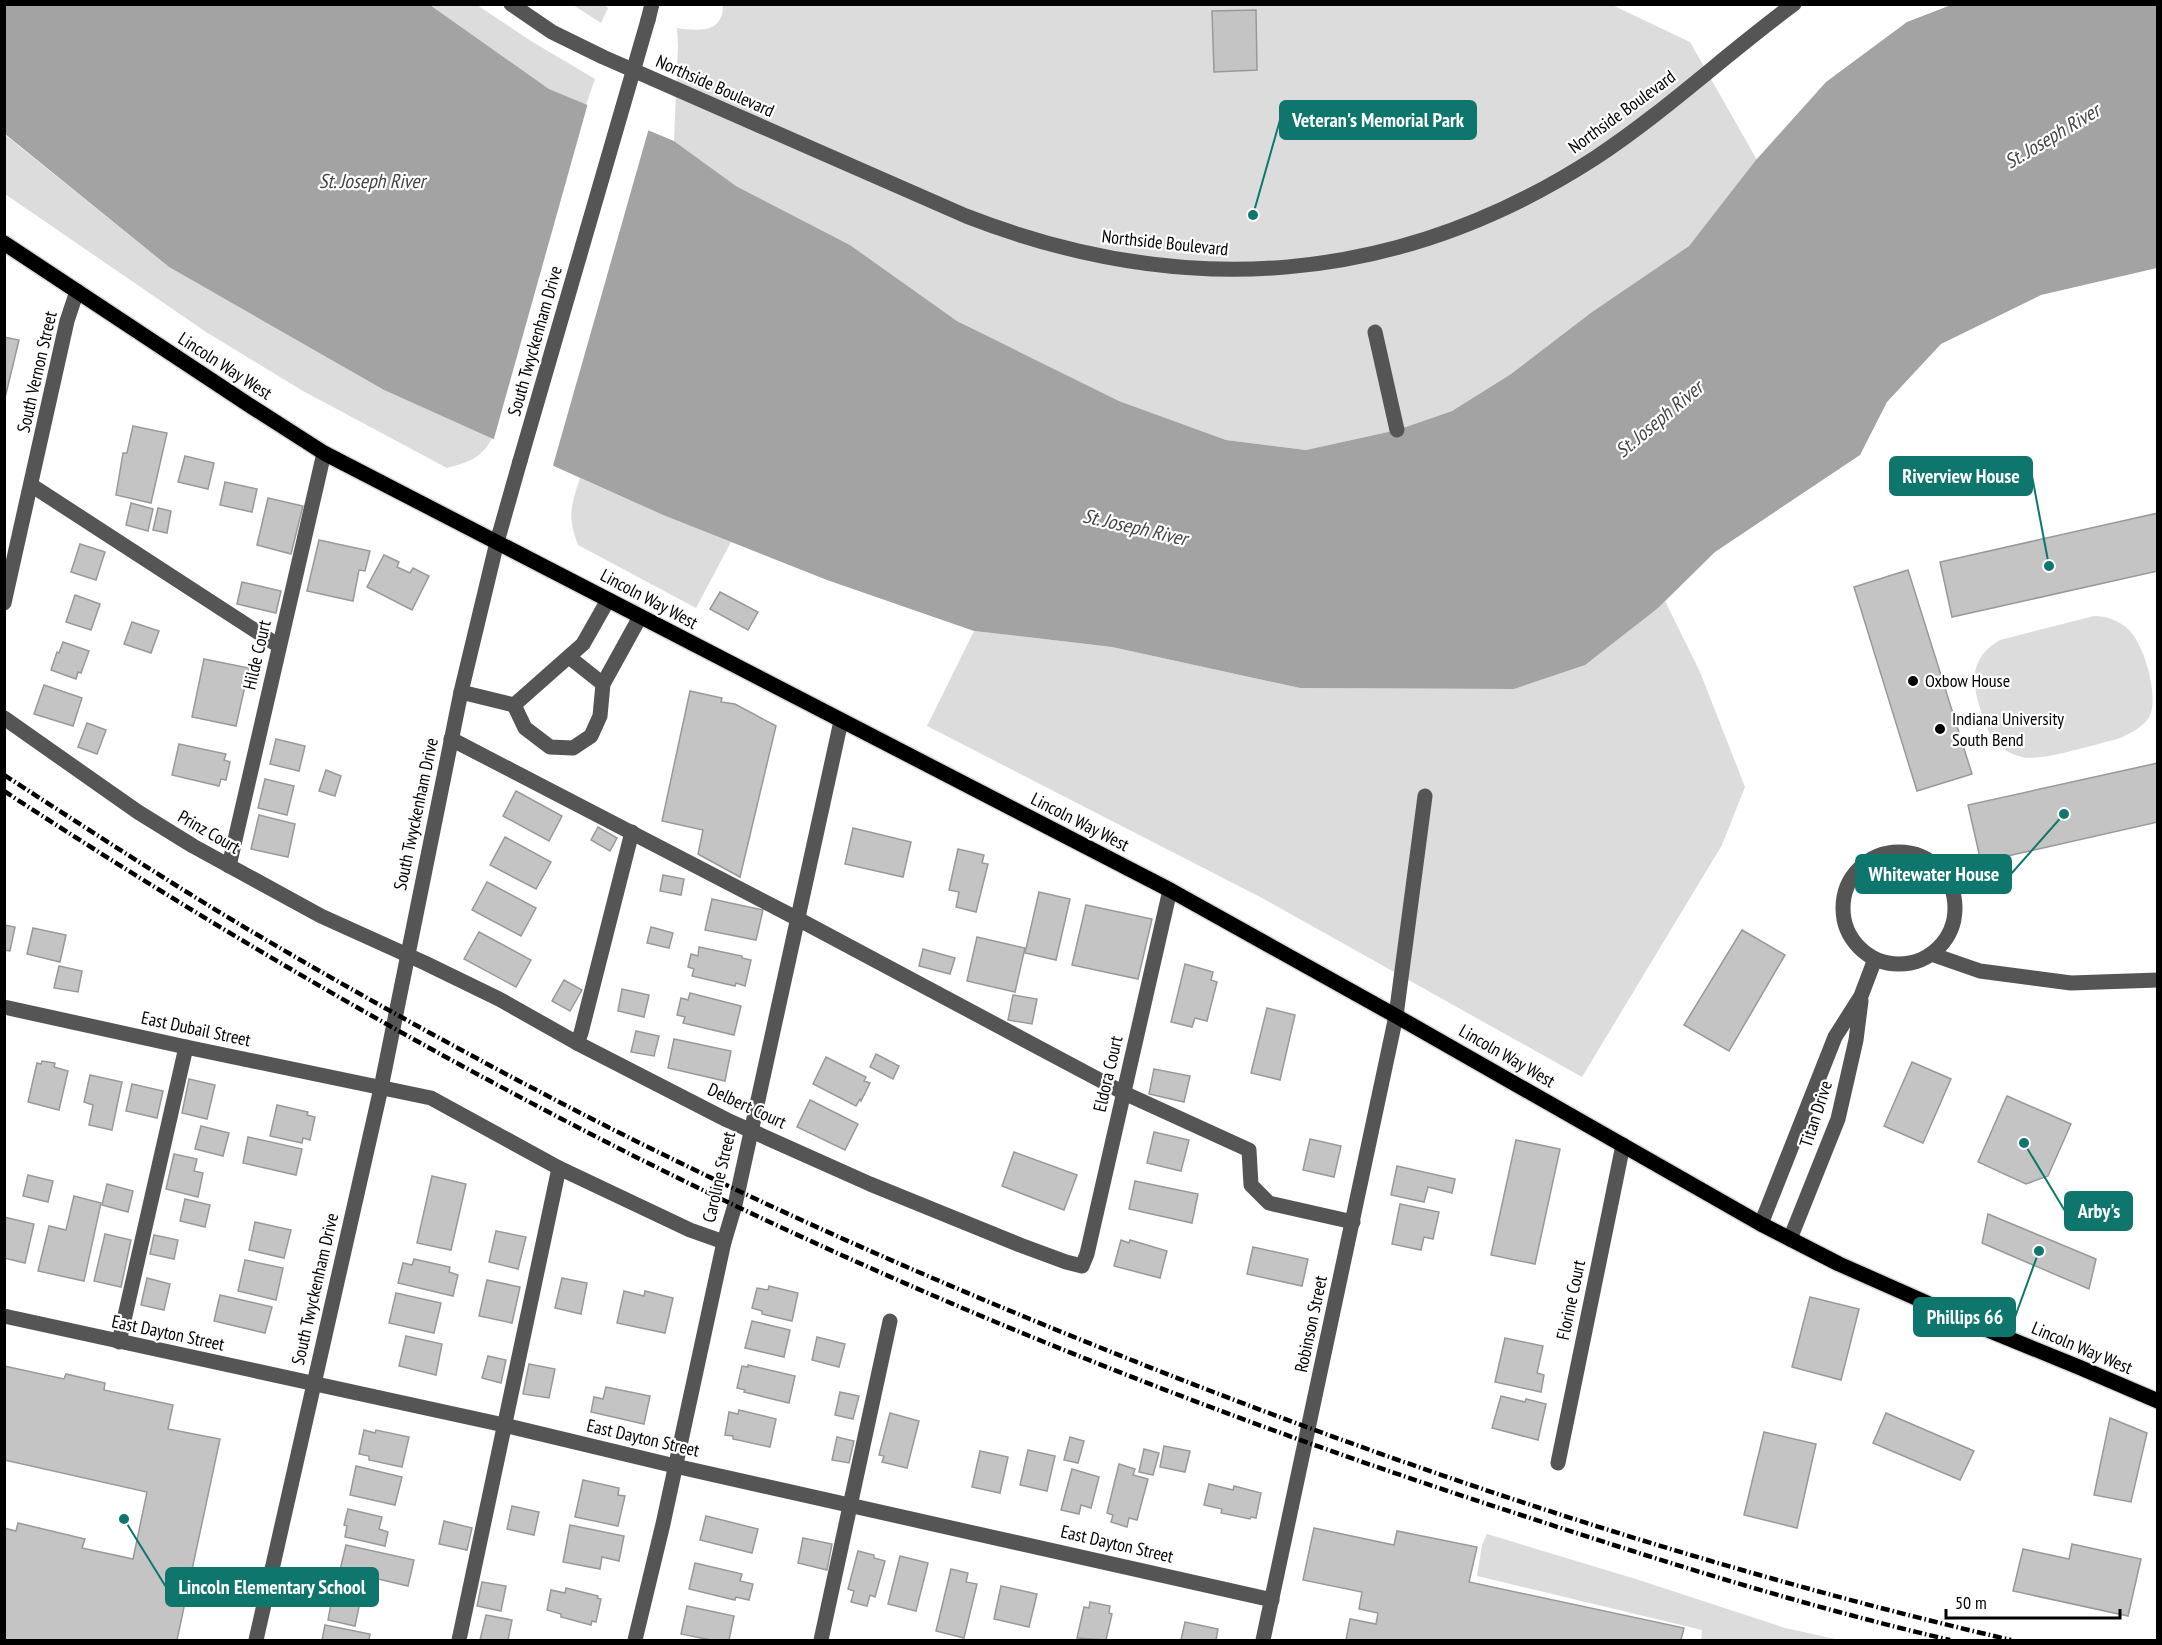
<svg xmlns="http://www.w3.org/2000/svg" width="2162" height="1645" font-family="'PT Sans Narrow',sans-serif">
<rect width="100%" height="100%" fill="#fff"/>
<g fill="#dcdcdc">
<path d="M1610,4L1690,42L1757,160L1689,246L1592,312L1511,374L1452,411L1397,430L1306,450L1226,440L1119,401L957,321L850,245L736,186L674,141L678,46L677,28C698,31 723,34 723,5Z"/>
<path d="M430,5H477L531,41L595,79L586,105L549,89Z"/>
<path d="M573,5H604L608,8L601,23Z"/>
<path d="M4,134L169,267L384,390L492,438C482,458 467,463 447,468L303,391L206,332L5,194Z"/>
<path d="M580,478L663,515L731,542L696,608L578,545C567,515 571,507 580,478Z"/>
<path d="M1665,601L1700,672L1745,787L1722,845L1582,1077L1262,898L927,726L974,631L1112,647L1300,688L1514,689L1658,608Z"/>
<path d="M2094,616C2106,616 2118,620 2128,629C2144,643 2161,700 2148,719C2140,729 2128,735 2117,739C2095,744 2042,762 2022,757C1996,751 1987,732 1980,708C1971,679 1971,657 2000,640Z"/>
<path d="M1487,1534L1639,1580L1785,1628L1840,1640H1701L1702,1630L1477,1576L1482,1545Z"/>
</g>
<path fill="#a3a3a3" d="M4,5H430L549,89L674,141L736,186L850,245L957,321L1119,401L1226,440L1306,450L1397,430L1452,411L1511,374L1592,312L1689,246L1756,160L1826,82L1907,22L1951,5H2157V268L2041,295L1941,344L1887,402L1860,455L1715,552L1658,608L1585,665L1514,689L1300,688L1112,647L974,631L827,580L663,515L384,390L169,267L5,134Z"/>
<path fill="#fff" d="M588,103L649,128L552,469L493,442Z"/>
<g fill="#c4c4c4" stroke="#999" stroke-width="1.5">
<path d="M1256,10L1257,70L1214,72L1212,11Z"/>
<path d="M4,337L19,340L4,402Z"/>
<path d="M133,426L167,433L151,503L116,495L123,453H127Z"/>
<path d="M185,456L214,463L208,489L178,482Z"/>
<path d="M225,482L257,489L252,512L220,505Z"/>
<path d="M268,498L303,506L291,554L257,545Z"/>
<path d="M131,503L153,509L148,531L126,525Z"/>
<path d="M158,508L171,511L167,533L153,530Z"/>
<path d="M2158,513V571L1952,617L1940,562Z"/>
<path d="M319,540L370,551L365,571L359,570L353,601L307,591Z"/>
<path d="M80,544L105,552L96,580L71,572Z"/>
<path d="M384,555L399,562L397,567L410,573L413,568L429,576L412,610L367,587Z"/>
<path d="M1908,570L1972,774L1917,791L1854,587Z"/>
<path d="M242,582L281,591L276,613L237,604Z"/>
<path d="M720,592L758,612L748,630L710,609Z"/>
<path d="M75,595L100,604L91,630L66,622Z"/>
<path d="M132,622L159,631L151,653L124,644Z"/>
<path d="M63,642L89,651L81,673L78,672L76,679L51,670L57,652L59,653Z"/>
<path d="M204,659L249,668L236,726L192,717Z"/>
<path d="M44,685L82,698L73,726L34,714Z"/>
<path d="M690,691L722,698L721,702L735,704L776,726L740,877L698,854L703,830L662,821Z"/>
<path d="M87,723L106,730L97,754L78,747Z"/>
<path d="M276,739L305,746L299,771L270,764Z"/>
<path d="M179,744L226,754L224,760L230,762L226,780L221,779L219,786L172,775Z"/>
<path d="M2158,763V822L1981,862L1968,805Z"/>
<path d="M326,770L341,776L335,796L319,791Z"/>
<path d="M265,779L294,786L287,815L258,808Z"/>
<path d="M516,791L562,816L549,841L503,816Z"/>
<path d="M259,815L295,824L288,857L251,849Z"/>
<path d="M598,827L617,838L610,851L591,840Z"/>
<path d="M853,828L911,842L903,877L845,864Z"/>
<path d="M505,837L551,862L536,889L490,865Z"/>
<path d="M958,849L984,855L982,863L988,864L976,912L956,907L959,892L949,890Z"/>
<path d="M663,875L684,879L681,895L660,891Z"/>
<path d="M487,882L536,908L521,936L472,910Z"/>
<path d="M1039,892L1070,899L1056,960L1025,953Z"/>
<path d="M712,899L763,910L756,940L705,930Z"/>
<path d="M1086,905L1152,919L1138,979L1072,965Z"/>
<path d="M4,925L15,927L10,951L4,950Z"/>
<path d="M651,927L673,933L669,948L647,943Z"/>
<path d="M33,928L66,935L60,962L27,954Z"/>
<path d="M1742,930L1785,955L1729,1051L1684,1025Z"/>
<path d="M479,932L531,960L516,987L464,959Z"/>
<path d="M977,937L1025,948L1015,992L967,981Z"/>
<path d="M699,947L742,956V958L751,960L745,986L736,983L735,986L692,976L694,969L688,967L691,954L698,956Z"/>
<path d="M923,949L955,958L950,974L919,966Z"/>
<path d="M1185,964L1213,972L1211,980L1217,982L1207,1021L1195,1018L1192,1027L1171,1022Z"/>
<path d="M59,966L82,971L78,992L54,988Z"/>
<path d="M564,980L582,990L570,1011L552,1001Z"/>
<path d="M622,989L649,995L644,1017L618,1011Z"/>
<path d="M690,993L741,1006L734,1035L683,1023L685,1017L677,1015L681,998L688,1000Z"/>
<path d="M1013,995L1037,999L1032,1024L1008,1020Z"/>
<path d="M1267,1008L1295,1015L1280,1080L1251,1073Z"/>
<path d="M636,1031L659,1036L654,1056L631,1052Z"/>
<path d="M674,1039L731,1051L725,1081L668,1068Z"/>
<path d="M876,1054L899,1066L893,1079L870,1067Z"/>
<path d="M826,1057L866,1077L864,1081L870,1083L861,1101L860,1099L856,1106L813,1084Z"/>
<path d="M42,1061L55,1063L54,1067L68,1071L59,1110L28,1102L37,1063L41,1064Z"/>
<path d="M1912,1062L1951,1079L1923,1143L1884,1126Z"/>
<path d="M1154,1069L1190,1076L1184,1102L1149,1094Z"/>
<path d="M90,1075L122,1082L112,1130L89,1125L93,1105L84,1102Z"/>
<path d="M189,1079L215,1085L207,1119L182,1113Z"/>
<path d="M132,1084L163,1091L157,1118L126,1111Z"/>
<path d="M2007,1096L2071,1124L2048,1176L2026,1184L1978,1162Z"/>
<path d="M810,1100L858,1124L845,1150L797,1127Z"/>
<path d="M277,1105L308,1112L307,1115L315,1117L310,1140L303,1138L302,1143L270,1136Z"/>
<path d="M201,1126L229,1133L223,1156L195,1149Z"/>
<path d="M1154,1132L1189,1140L1181,1171L1147,1163Z"/>
<path d="M248,1137L302,1149L296,1175L243,1163Z"/>
<path d="M1310,1139L1341,1146L1334,1177L1303,1170Z"/>
<path d="M1516,1140L1560,1149L1535,1264L1491,1255Z"/>
<path d="M1014,1152L1077,1175L1064,1210L1002,1186Z"/>
<path d="M174,1154L197,1159L194,1171L203,1173L198,1197L166,1189Z"/>
<path d="M1397,1166L1455,1179L1452,1193L1428,1187L1424,1202L1391,1195Z"/>
<path d="M28,1175L53,1181L48,1202L23,1196Z"/>
<path d="M432,1176L466,1184L451,1250L417,1243Z"/>
<path d="M1135,1181L1198,1194L1192,1223L1129,1209Z"/>
<path d="M107,1184L133,1191L128,1212L102,1205Z"/>
<path d="M74,1196L101,1203L84,1281L38,1271L49,1226L66,1230Z"/>
<path d="M185,1199L210,1205L205,1227L180,1221Z"/>
<path d="M1400,1204L1439,1212L1433,1239L1424,1237L1421,1250L1392,1244Z"/>
<path d="M1988,1214L2096,1259L2089,1289L1982,1243Z"/>
<path d="M4,1217L34,1224L25,1263L4,1258Z"/>
<path d="M255,1222L291,1230L284,1258L249,1250Z"/>
<path d="M496,1231L526,1237L518,1269L489,1262Z"/>
<path d="M105,1234L131,1240L121,1287L94,1281Z"/>
<path d="M154,1235L178,1240L174,1259L150,1254Z"/>
<path d="M1121,1240L1129,1243L1130,1240L1167,1251L1160,1278L1114,1266Z"/>
<path d="M1253,1247L1308,1259L1302,1286L1247,1274Z"/>
<path d="M414,1259L450,1267L449,1272L458,1275L453,1296L398,1283L403,1263L412,1265Z"/>
<path d="M245,1260L283,1268L276,1300L238,1291Z"/>
<path d="M147,1278L170,1284L164,1310L141,1305Z"/>
<path d="M562,1278L587,1283L581,1314L555,1308Z"/>
<path d="M487,1280L520,1287L512,1323L479,1316Z"/>
<path d="M769,1286L798,1293L792,1321L762,1314V1311L752,1308L757,1288L768,1290Z"/>
<path d="M624,1291L644,1296L645,1291L673,1298L665,1333L617,1323Z"/>
<path d="M396,1293L441,1303L434,1333L389,1323Z"/>
<path d="M220,1295L272,1307L265,1333L214,1321Z"/>
<path d="M1810,1297L1859,1309L1841,1380L1792,1367Z"/>
<path d="M752,1321L790,1330L784,1357L745,1348Z"/>
<path d="M406,1336L442,1344L436,1375L399,1366Z"/>
<path d="M817,1337L845,1344L839,1367L812,1360Z"/>
<path d="M1505,1338L1543,1346L1537,1373L1544,1375L1541,1392L1495,1382Z"/>
<path d="M488,1356L506,1360L501,1383L482,1378Z"/>
<path d="M529,1364L555,1369L549,1398L523,1394Z"/>
<path d="M748,1365L795,1376L789,1403L744,1392L745,1390L737,1388L742,1366L748,1367Z"/>
<path d="M4,1366L64,1379L66,1374L105,1383L104,1390L173,1405L168,1429L220,1439L177,1640H4V1528L16,1531L18,1523L85,1539L82,1548L133,1559L147,1492L4,1460Z"/>
<path d="M606,1387L650,1396L644,1424L591,1412L594,1397L603,1399Z"/>
<path d="M840,1392L859,1396L853,1419L835,1415Z"/>
<path d="M1501,1396L1525,1402L1526,1399L1546,1404L1538,1440L1492,1428Z"/>
<path d="M739,1410L776,1419L770,1447L733,1439V1436L725,1435L729,1412L738,1414Z"/>
<path d="M890,1413L919,1421L907,1468L882,1462L884,1456L879,1455Z"/>
<path d="M1886,1413L1974,1451L1960,1480L1873,1443Z"/>
<path d="M2110,1418L2147,1433L2131,1502L2094,1495Z"/>
<path d="M364,1430L375,1433L376,1430L409,1437L402,1467L369,1460V1456L359,1454Z"/>
<path d="M1764,1432L1816,1444L1797,1528L1744,1515Z"/>
<path d="M837,1437L854,1441L849,1463L832,1460Z"/>
<path d="M1070,1437L1084,1441L1078,1463L1064,1460Z"/>
<path d="M1164,1446L1190,1451L1185,1472L1160,1467Z"/>
<path d="M1144,1449L1159,1453L1153,1475L1139,1472Z"/>
<path d="M1028,1450L1055,1456L1047,1491L1020,1485Z"/>
<path d="M980,1451L1008,1457L1000,1493L972,1487Z"/>
<path d="M1119,1464L1135,1469L1133,1475L1148,1479L1137,1520L1129,1518L1127,1527L1111,1522L1113,1515L1107,1513Z"/>
<path d="M356,1466L402,1477L395,1505L350,1495Z"/>
<path d="M1072,1469L1099,1477L1091,1508L1081,1505L1079,1514L1061,1510Z"/>
<path d="M583,1480L619,1488L618,1495L625,1496L618,1526L575,1517Z"/>
<path d="M1209,1484L1233,1490L1234,1486L1261,1493L1256,1518L1251,1517L1250,1519L1221,1513L1222,1509L1204,1505Z"/>
<path d="M512,1506L539,1512L534,1535L507,1529Z"/>
<path d="M348,1509L382,1517L379,1529L388,1532L385,1546L345,1537L347,1526L344,1525Z"/>
<path d="M706,1516L758,1529L752,1553L700,1540Z"/>
<path d="M444,1521L472,1528L467,1550L439,1544Z"/>
<path d="M570,1525L624,1536L619,1561L602,1557L600,1569L563,1562Z"/>
<path d="M1314,1528L1394,1545L1397,1531L1477,1547L1469,1582L1684,1628L1681,1640H1346L1350,1619L1376,1624L1378,1613L1359,1609L1362,1592L1303,1580Z"/>
<path d="M803,1538L832,1544L827,1570L798,1563Z"/>
<path d="M2072,1544L2141,1559L2128,1616L2013,1591L2023,1549L2069,1559Z"/>
<path d="M346,1545L414,1560L408,1586L340,1570Z"/>
<path d="M858,1551L874,1555V1558L885,1561L875,1597L870,1595L867,1606L851,1602L854,1591L848,1589Z"/>
<path d="M900,1556L928,1563L916,1611L888,1604Z"/>
<path d="M695,1563L742,1574L740,1581L753,1584L749,1600L736,1597L735,1600L689,1589Z"/>
<path d="M951,1569L968,1573L966,1582L977,1584L964,1638L936,1631Z"/>
<path d="M482,1582L506,1586L501,1611L477,1606Z"/>
<path d="M1001,1586L1037,1594L1029,1627L994,1619Z"/>
<path d="M566,1588L598,1596L597,1598L601,1599L596,1622L592,1621L591,1625L561,1617V1614L547,1610L551,1590L565,1593Z"/>
<path d="M326,1590L361,1597L355,1626L328,1620L331,1604L324,1603Z"/>
<path d="M1090,1602L1110,1606L1109,1613L1112,1614L1106,1640L1077,1638L1084,1607L1089,1608Z"/>
<path d="M687,1606L734,1616L729,1640H711L681,1634Z"/>
<path d="M486,1615L512,1620L508,1640H480Z"/>
<path d="M1185,1622L1218,1629L1216,1640H1181Z"/>
<path d="M325,1625L370,1634L369,1640H322Z"/>
</g>
<g fill="none" stroke-linecap="round" stroke-linejoin="round">
<defs>
<path id="major" d="M4,243L249,405L324,453L1170,890L1396,1016L1761,1224L1839,1264L1988,1330L2081,1368L2158,1401"/>
</defs>
<use href="#major" stroke="#dbdbdb" stroke-width="18"/>
<g stroke="#555" stroke-width="15">
<path d="M511,4L552,32L603,57L966,216C1184,301 1397,286 1595,158C1665,112 1726,54 1794,4"/>
<path d="M648,20L652,4"/>
<path d="M1375,332L1397,430"/>
<path d="M31,485L279,646"/>
<path d="M4,603L67,321L77,291"/>
<path d="M569,657L603,684"/>
<path d="M461,692L514,705"/>
<path d="M514,705L525,728L550,747L573,748L591,736L600,716L603,684L640,617"/>
<path d="M514,705L583,644L608,600"/>
<path d="M4,718L138,812L193,846L321,916L425,963L499,999L577,1043L727,1120L870,1184L1020,1245L1066,1262L1082,1266L1087,1254L1170,890"/>
<path d="M451,739L796,918L1124,1093L1249,1150L1251,1185L1269,1203L1353,1222"/>
<circle cx="1899" cy="908" r="56"/>
<path d="M229,866L324,453"/>
<path d="M1931,954L1980,971L2071,983L2158,980"/>
<path d="M4,1007L186,1047L431,1098L559,1168L690,1230L724,1242"/>
<path d="M577,1043L581,1033L632,832"/>
<path d="M1761,1224L1835,1037L1861,996L1875,959"/>
<path d="M1790,1239L1838,1119L1856,1040L1861,1001"/>
<path d="M4,1316L504,1425L675,1466L1272,1600"/>
<path d="M119,1342L186,1047"/>
<path d="M1558,1463L1623,1145"/>
<path d="M256,1640L381,1088L461,692L497,542L520,461"/>
<path d="M459,1640L559,1168"/>
<path d="M635,1640L663,1524L724,1242L735,1205L841,721"/>
<path d="M821,1640L890,1321"/>
<path d="M1263,1640L1396,1016L1425,796"/>
</g>
<use href="#major" stroke="#000" stroke-width="15"/>
<g stroke="#000" stroke-width="4.5" stroke-dasharray="9 3 1.5 3" stroke-linecap="butt">
<path d="M4,775C88,829 171,884 256,934C358,994 461,1051 565,1105C752,1202 944,1286 1139,1363C1422,1475 1714,1571 2011,1640"/>
<path d="M4,791C184,909 368,1018 558,1117C865,1278 1189,1408 1518,1514C1661,1561 1804,1606 1950,1640"/>
</g>
<path stroke="#555" stroke-width="15" d="M520,461L648,20"/>
</g>
<g fill="#000" stroke="#fff" stroke-width="2">
<circle cx="1913" cy="681" r="6"/>
<circle cx="1940" cy="729" r="6"/>
</g>
<g text-anchor="middle" stroke-width="4.5" stroke-linejoin="round" paint-order="stroke">
<g font-size="18" fill="#000" stroke="#fff">
<text transform="translate(715 86) rotate(24)" y="6">Northside Boulevard</text>
<text transform="translate(1622 112) rotate(-36)" y="6">Northside Boulevard</text>
<text transform="translate(1165 243) rotate(6)" y="6">Northside Boulevard</text>
<text transform="translate(535 341) rotate(-74)" y="6">South Twyckenham Drive</text>
<text transform="translate(225 366) rotate(33)" y="6">Lincoln Way West</text>
<text transform="translate(37 372) rotate(-77)" y="6">South Vernon Street</text>
<text transform="translate(649 599) rotate(28)" y="6">Lincoln Way West</text>
<text transform="translate(257 655) rotate(-77)" y="6">Hilde Court</text>
<text transform="translate(416 814) rotate(-78)" y="6">South Twyckenham Drive</text>
<text transform="translate(1080 822) rotate(27)" y="6">Lincoln Way West</text>
<text transform="translate(209 832) rotate(30)" y="6">Prinz Court</text>
<text transform="translate(196 1029) rotate(12)" y="6">East Dubail Street</text>
<text transform="translate(1507 1056) rotate(30)" y="6">Lincoln Way West</text>
<text transform="translate(1108 1074) rotate(-77)" y="6">Eldora Court</text>
<text transform="translate(747 1106) rotate(25)" y="6">Delbert Court</text>
<text transform="translate(1816 1114) rotate(-72)" y="6">Titan Drive</text>
<text transform="translate(719 1177) rotate(-77)" y="6">Caroline Street</text>
<text transform="translate(315 1289) rotate(-77)" y="6">South Twyckenham Drive</text>
<text transform="translate(1571 1300) rotate(-78)" y="6">Florine Court</text>
<text transform="translate(1311 1324) rotate(-78)" y="6">Robinson Street</text>
<text transform="translate(168 1333) rotate(12)" y="6">East Dayton Street</text>
<text transform="translate(2082 1348) rotate(23)" y="6">Lincoln Way West</text>
<text transform="translate(643 1438) rotate(13)" y="6">East Dayton Street</text>
<text transform="translate(1117 1544) rotate(13)" y="6">East Dayton Street</text>
</g>
<g font-size="18" fill="#000" stroke="#fff" text-anchor="start">
<text x="1925" y="687">Oxbow House</text>
<text x="1952" y="725">Indiana University<tspan x="1952" dy="21">South Bend</tspan></text>
</g>
<g font-size="20" font-style="italic" fill="#444" stroke="#fff">
<text transform="translate(2052 136) rotate(-31)" y="7">St. Joseph River</text>
<text x="372" y="188">St. Joseph River</text>
<text transform="translate(1659 419) rotate(-40)" y="7">St. Joseph River</text>
<text transform="translate(1135 527) rotate(13)" y="7">St. Joseph River</text>
</g>
</g>
<path fill="none" stroke="#0f766e" stroke-width="2" d="M1253 215L1280 120M2049 566L2032 476M2064 814L2011 874M2024 1143L2065 1211M2039 1251L2015 1317M124 1519L166 1587"/>
<g fill="#0f766e" stroke="#fff" stroke-width="2">
<circle cx="1253" cy="215" r="6"/>
<circle cx="2049" cy="566" r="6"/>
<circle cx="2064" cy="814" r="6"/>
<circle cx="2024" cy="1143" r="6"/>
<circle cx="2039" cy="1251" r="6"/>
<circle cx="124" cy="1519" r="6"/>
</g>
<g fill="#0f766e" stroke="#0f766e" stroke-width="2">
<rect x="1280" y="101" width="196" height="38" rx="6"/>
<rect x="1890" y="457" width="142" height="38" rx="6"/>
<rect x="1856" y="855" width="155" height="38" rx="6"/>
<rect x="2065" y="1192" width="67" height="38" rx="6"/>
<rect x="1914" y="1298" width="101" height="38" rx="6"/>
<rect x="166" y="1568" width="212" height="38" rx="6"/>
</g>
<g font-size="20" text-anchor="middle" font-weight="bold" fill="#fff">
<text x="1378" y="127">Veteran's Memorial Park</text>
<text x="1961" y="483">Riverview House</text>
<text x="1934" y="881">Whitewater House</text>
<text x="2099" y="1218">Arby's</text>
<text x="1965" y="1324">Phillips 66</text>
<text x="272" y="1594">Lincoln Elementary School</text>
</g>
<rect width="2162" height="1645" fill="none" stroke="#000000" stroke-width="12"/>
<path d="M1946 1609v9h174v-9" fill="none" stroke="#000000" stroke-width="3"/>
<text x="1955" y="1609" font-size="18" fill="#000000" stroke="#ffffff" stroke-width="4.5" paint-order="stroke">50 m</text>
</svg>
